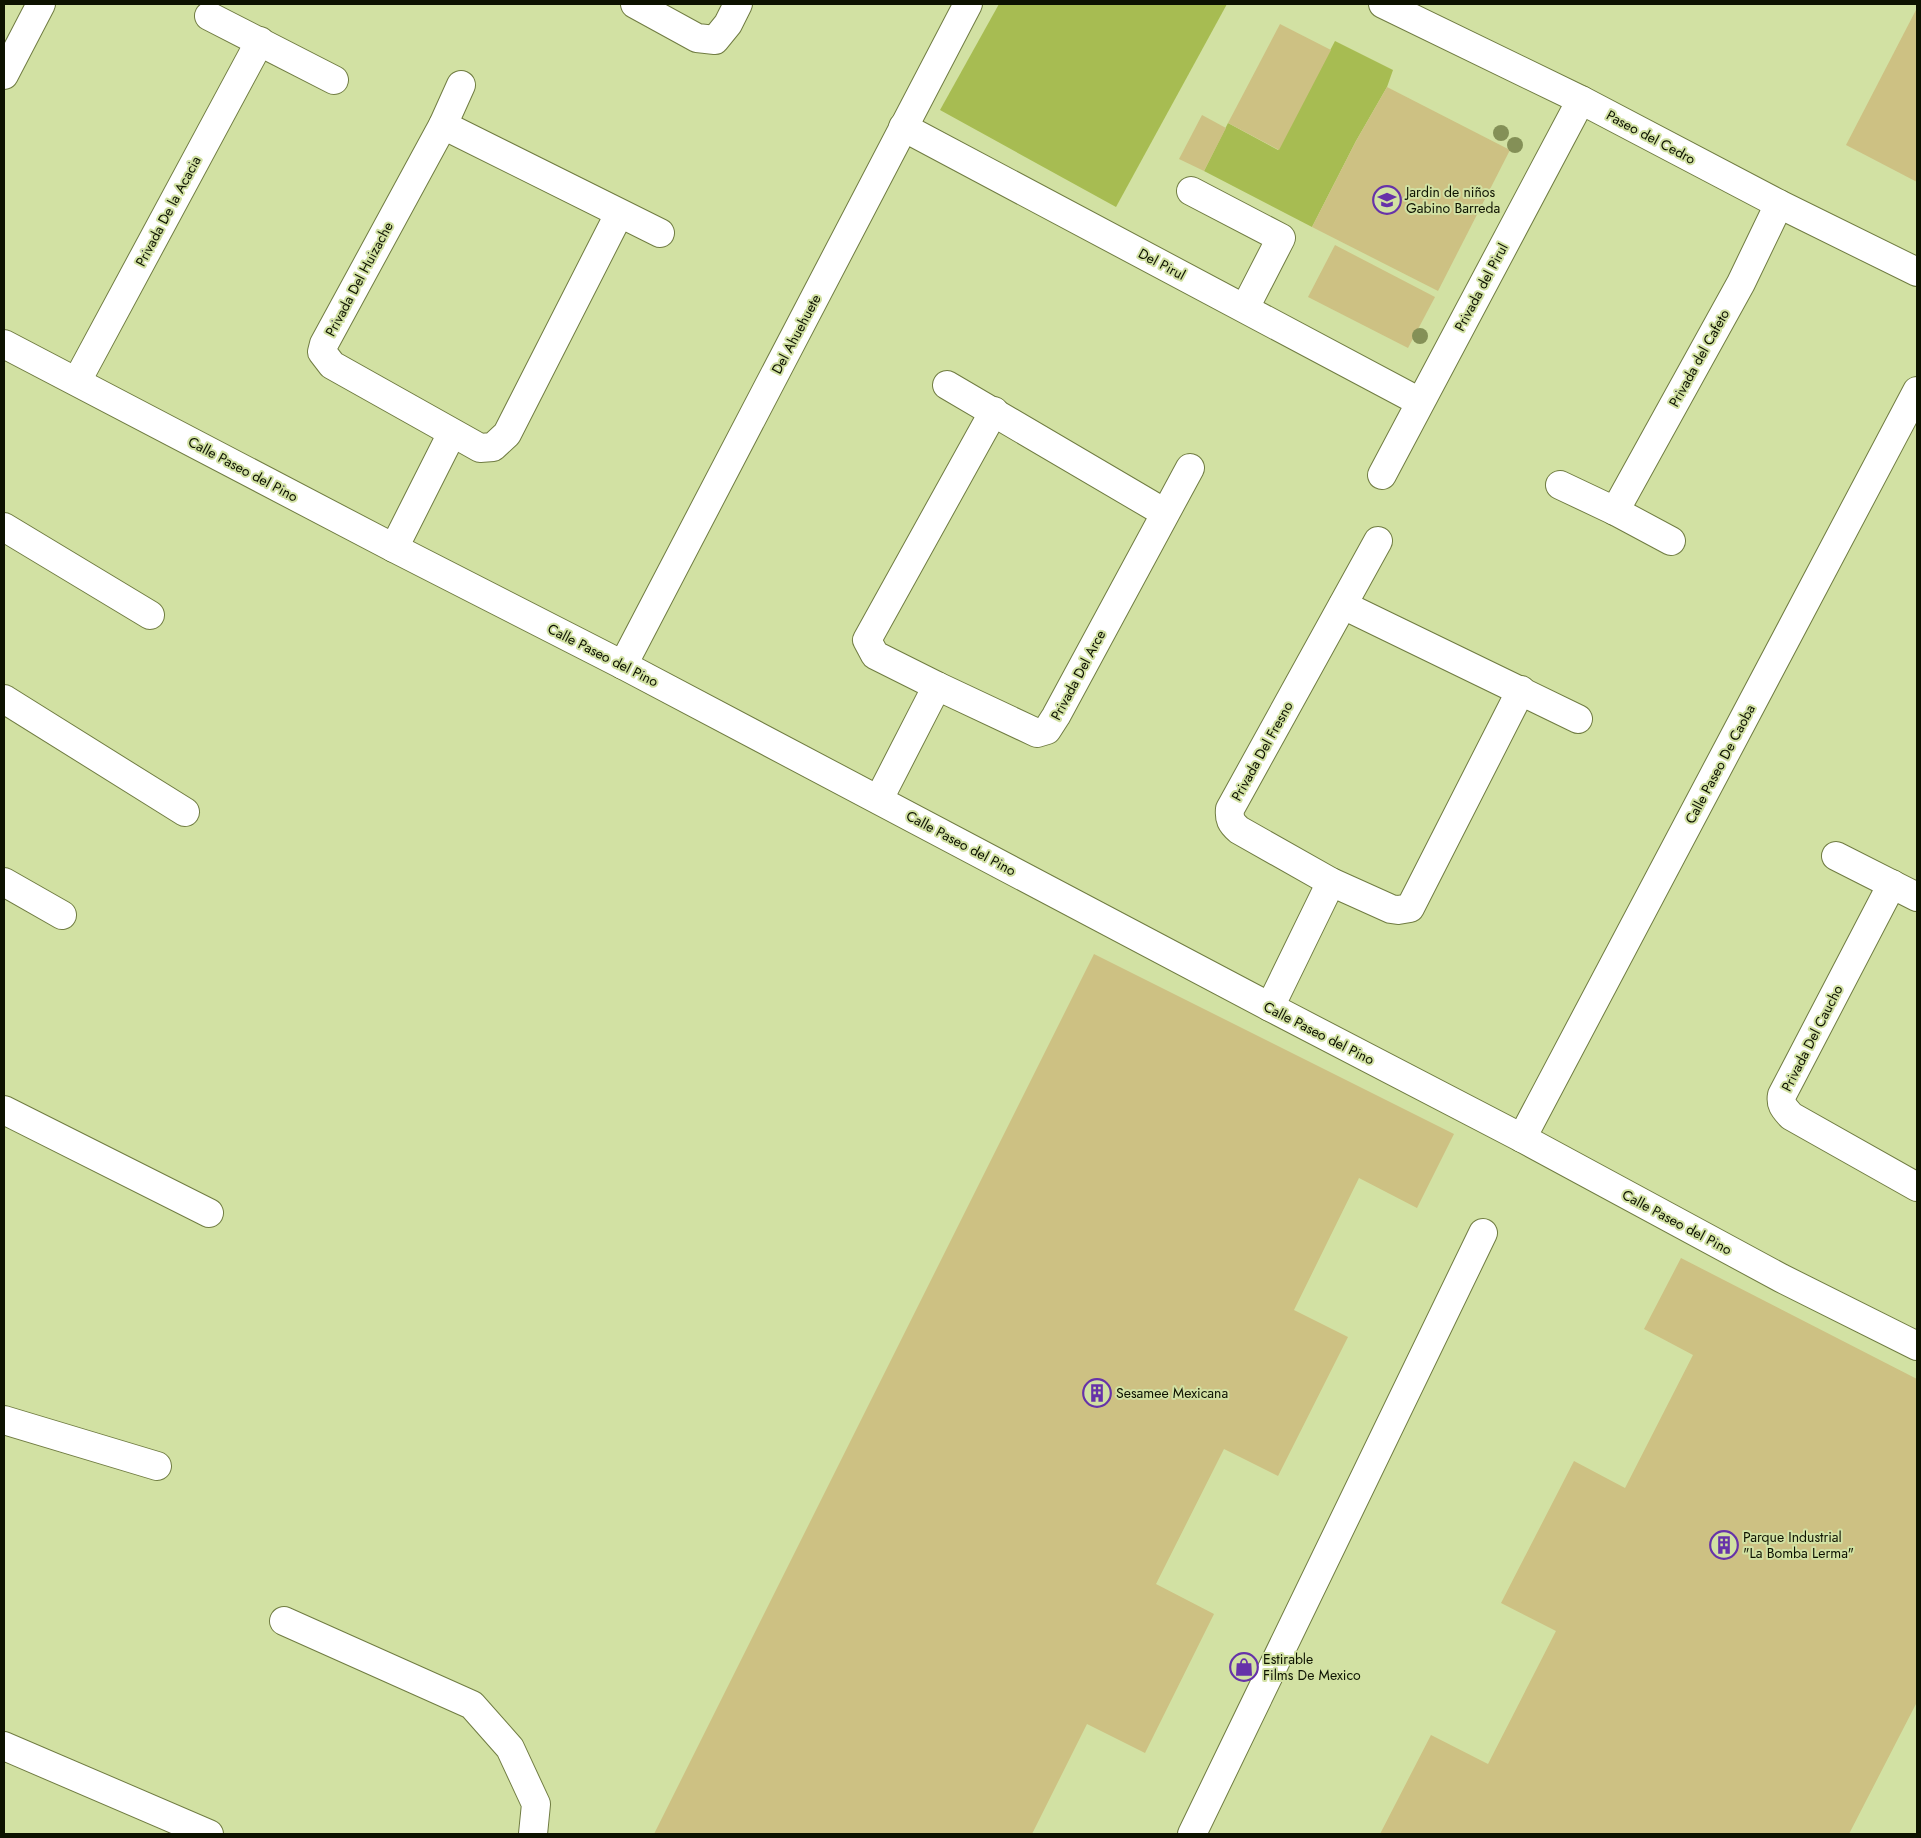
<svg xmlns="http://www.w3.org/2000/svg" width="1921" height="1838" font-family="Jost,sans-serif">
<rect width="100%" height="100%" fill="#d2e1a3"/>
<g fill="#a7bc52">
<path d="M999,4H1227L1116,207L940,110Z"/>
<path d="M1335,41L1393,70L1387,87L1356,141L1312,227L1204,171L1228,123L1278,150Z"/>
</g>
<g fill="#cdc183">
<path d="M1917,8V182L1846,145Z"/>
<path d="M1280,24L1331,50L1279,150L1228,123Z"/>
<path d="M1387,87L1510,150L1438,291L1312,227L1356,141Z"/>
<path d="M1202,115L1226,128L1204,171L1179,159Z"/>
<path d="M1335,245L1435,297L1408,348L1308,297Z"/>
<path d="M1094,954L1454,1134L1417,1208L1359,1178L1294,1310L1348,1337L1278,1476L1224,1449L1156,1584L1214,1614L1145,1753L1087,1724L1032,1834H654Z"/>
<path d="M1681,1258L1917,1379V1702L1849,1834H1380L1431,1735L1488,1764L1556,1631L1501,1603L1574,1461L1625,1488L1693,1355L1644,1329Z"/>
</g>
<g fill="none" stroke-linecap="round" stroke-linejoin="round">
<defs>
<g id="minor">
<path d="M635,4L697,38L715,40L728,24L738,4"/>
<path d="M1383,4L1581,100L1779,204L1917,272"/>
<path d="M209,16L334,80"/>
<path d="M4,75L41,4"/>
<path d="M461,85L443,125L324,344L322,352L332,365L480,448L493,447L507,434L619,214"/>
<path d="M443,125L660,233"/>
<path d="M903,127L1420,402"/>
<path d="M1191,191L1281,238L1245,308"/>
<path d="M4,344L394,548L623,665L1270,1007L1522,1138L1781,1278L1917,1346"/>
<path d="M77,381L260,41"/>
<path d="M947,385L1165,513"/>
<path d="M994,411L867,640L875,655L937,686L1037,733L1047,730L1056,716L1190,468"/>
<path d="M1382,475L1581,100"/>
<path d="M1560,485L1615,511L1671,541"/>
<path d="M1615,511L1741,283L1779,204"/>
<path d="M4,527L150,615"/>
<path d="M1378,541L1230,809C1229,819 1231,823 1239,830L1331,882L1391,909L1398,910L1410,908L1521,690"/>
<path d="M394,548L452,433"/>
<path d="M1343,605L1578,719"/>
<path d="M623,665L968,4"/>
<path d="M4,699L185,812"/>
<path d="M879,799L937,686"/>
<path d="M1836,856L1917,897"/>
<path d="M4,882L62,915"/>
<path d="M1892,884L1782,1095C1780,1105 1785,1109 1791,1116L1917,1187"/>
<path d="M1270,1007L1331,882"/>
<path d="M4,1110L209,1213"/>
<path d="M1522,1138L1917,391"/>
<path d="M4,1420L157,1466"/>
<path d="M284,1621L472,1705L510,1748L536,1804L533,1834"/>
<path d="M4,1746L209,1834"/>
<path d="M1192,1834L1483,1233"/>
</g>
</defs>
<use href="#minor" stroke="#707c42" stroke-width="30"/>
<use href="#minor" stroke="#fff" stroke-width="28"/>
</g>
<g fill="#849057">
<circle cx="1501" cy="133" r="8"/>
<circle cx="1515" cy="145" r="8"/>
<circle cx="1420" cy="336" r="8"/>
</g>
<defs>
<symbol id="school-ring" viewBox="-11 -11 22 22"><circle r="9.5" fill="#d2e1a3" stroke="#6632a9" stroke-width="1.5"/><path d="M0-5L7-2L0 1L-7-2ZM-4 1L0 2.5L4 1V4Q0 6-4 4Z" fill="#6632a9"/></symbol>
<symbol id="building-ring" viewBox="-11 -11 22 22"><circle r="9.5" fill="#d2e1a3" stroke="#6632a9" stroke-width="1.5"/><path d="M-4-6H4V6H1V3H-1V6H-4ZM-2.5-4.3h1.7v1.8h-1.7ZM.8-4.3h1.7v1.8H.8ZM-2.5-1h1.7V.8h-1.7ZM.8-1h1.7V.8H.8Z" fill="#6632a9"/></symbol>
<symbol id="shop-ring" viewBox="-11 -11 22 22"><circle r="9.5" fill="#d2e1a3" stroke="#6632a9" stroke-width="1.5"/><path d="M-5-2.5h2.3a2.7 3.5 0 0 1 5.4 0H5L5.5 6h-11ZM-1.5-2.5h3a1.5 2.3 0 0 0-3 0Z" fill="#6632a9"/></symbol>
</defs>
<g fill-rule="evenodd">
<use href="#school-ring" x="1371" y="184" width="32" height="32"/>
<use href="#building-ring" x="1081" y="1377" width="32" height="32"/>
<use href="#building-ring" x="1708" y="1529" width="32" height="32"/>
<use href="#shop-ring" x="1228" y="1651" width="32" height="32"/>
</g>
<g text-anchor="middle" stroke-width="4" stroke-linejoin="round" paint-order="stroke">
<g font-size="14" fill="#0d1200" stroke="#d2e1a3">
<text transform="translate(1651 137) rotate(28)" y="5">Paseo del Cedro</text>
<text transform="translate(168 211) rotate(-62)" y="5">Privada De la Acacia</text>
<text transform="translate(1162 264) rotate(28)" y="5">Del Pirul</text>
<text transform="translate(359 279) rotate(-62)" y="5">Privada Del Huizache</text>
<text transform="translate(1481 287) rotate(-62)" y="5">Privada del Pirul</text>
<text transform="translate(796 334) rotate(-62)" y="5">Del Ahuehuete</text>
<text transform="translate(1699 358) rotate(-61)" y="5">Privada del Cafeto</text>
<text transform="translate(243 469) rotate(28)" y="5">Calle Paseo del Pino</text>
<text transform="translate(603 655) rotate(27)" y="5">Calle Paseo del Pino</text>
<text transform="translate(1078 675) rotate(-62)" y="5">Privada Del Arce</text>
<text transform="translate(1262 751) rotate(-61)" y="5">Privada Del Fresno</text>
<text transform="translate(1720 764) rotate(-62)" y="5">Calle Paseo De Caoba</text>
<text transform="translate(961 843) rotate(28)" y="5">Calle Paseo del Pino</text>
<text transform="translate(1319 1033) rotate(27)" y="5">Calle Paseo del Pino</text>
<text transform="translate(1812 1038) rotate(-63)" y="5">Privada Del Caucho</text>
<text transform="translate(1677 1222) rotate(28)" y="5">Calle Paseo del Pino</text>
</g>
<g font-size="14" fill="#0d1200" stroke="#d2e1a3" text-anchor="start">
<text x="1406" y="197">Jardin de niños<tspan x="1406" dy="16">Gabino Barreda</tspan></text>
<text x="1116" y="1398">Sesamee Mexicana</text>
<text x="1743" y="1542">Parque Industrial<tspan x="1743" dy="16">"La Bomba Lerma"</tspan></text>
<text x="1263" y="1664">Estirable<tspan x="1263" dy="16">Films De Mexico</tspan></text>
</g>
</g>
<rect width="1921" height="1838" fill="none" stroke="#0d1200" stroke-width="10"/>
</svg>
